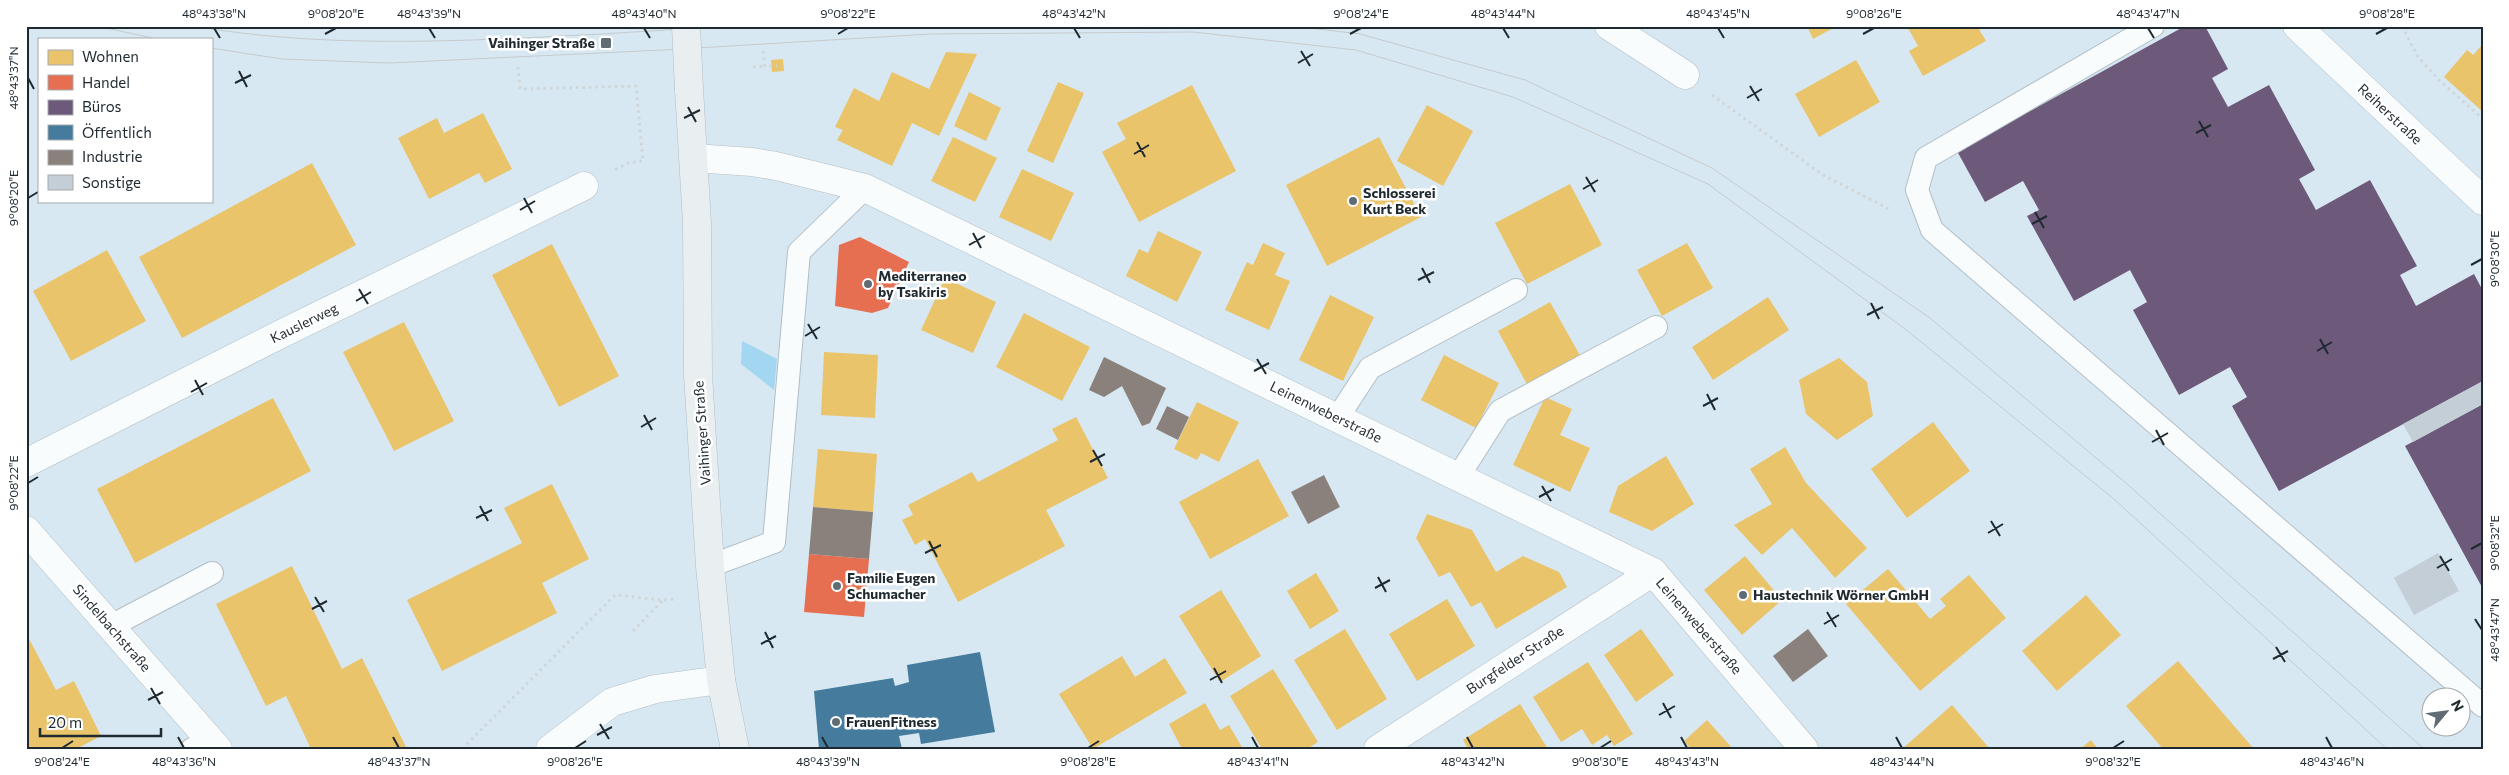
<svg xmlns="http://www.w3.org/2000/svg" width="2509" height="775" font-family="Commissioner,sans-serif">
<rect width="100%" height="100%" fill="#d8e8f2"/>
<path fill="#a2d6f1" d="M742,341L777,359L774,390L741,364Z"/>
<g fill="#e9c46a">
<path d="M1807,26H1837L1813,39Z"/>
<path d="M1911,26H1977L1986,41L1923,76L1909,51L1918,46L1908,28Z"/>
<path d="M2483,44V112L2444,77L2467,50L2473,55Z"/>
<path d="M946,52L977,54L939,136L912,123L892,166L837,140L843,130L835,127L854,88L879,101L892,72L929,89Z"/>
<path d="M783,59L784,71L772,72L771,60Z"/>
<path d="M1856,60L1880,102L1819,137L1795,94Z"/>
<path d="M1058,82L1084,93L1053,163L1027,151Z"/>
<path d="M1192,85L1236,171L1139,222L1102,152L1126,139L1117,123Z"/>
<path d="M969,92L1001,108L986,141L954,126Z"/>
<path d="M1427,105L1473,131L1443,186L1397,161Z"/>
<path d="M483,113L512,169L485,183L479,173L429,199L398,138L437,118L444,133Z"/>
<path d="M953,137L997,158L975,202L931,181Z"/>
<path d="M1379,137L1421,217L1327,266L1286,185Z"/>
<path d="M312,163L356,245L182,338L139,257Z"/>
<path d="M1022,169L1074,193L1051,241L999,217Z"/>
<path d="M1570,184L1602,245L1527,284L1495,223Z"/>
<path d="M1158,231L1202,252L1177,302L1126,276L1139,249L1148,253Z"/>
<path d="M1263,243L1285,253L1275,275L1290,281L1269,330L1225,310L1247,262L1253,265Z"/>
<path d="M1687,243L1713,288L1662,316L1637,270Z"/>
<path d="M552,244L619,376L559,407L492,275Z"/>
<path d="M107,250L146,321L71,361L33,291Z"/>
<path d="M945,278L996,302L973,353L921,330Z"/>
<path d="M1330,295L1374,317L1343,381L1299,360Z"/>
<path d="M1768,297L1789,330L1713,380L1692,347Z"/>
<path d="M1550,302L1582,359L1529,388L1498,331Z"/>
<path d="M1024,313L1090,347L1062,401L996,367Z"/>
<path d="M404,322L454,421L394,451L343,352Z"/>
<path d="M824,352L878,355L875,418L821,415Z"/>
<path d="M1444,355L1499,383L1476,428L1421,400Z"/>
<path d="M1839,358L1867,382L1873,416L1837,440L1806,414L1799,380Z"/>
<path d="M1545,397L1572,409L1560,435L1590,448L1570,492L1513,465Z"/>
<path d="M273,398L311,471L135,563L97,489Z"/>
<path d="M1197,402L1239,422L1219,462L1201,453L1197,460L1174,449Z"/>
<path d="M1076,417L1108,478L1046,510L1065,546L958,602L925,539L915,545L902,520L913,515L908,505L972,472L978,482L1020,460L1058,440L1052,429Z"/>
<path d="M1933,422L1970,471L1907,518L1871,469Z"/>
<path d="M1785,447L1806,483L1867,548L1835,578L1792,528L1762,555L1734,525L1772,504L1750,469Z"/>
<path d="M818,449L877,454L873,512L813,507Z"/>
<path d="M1666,456L1694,504L1652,531L1609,512L1618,486Z"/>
<path d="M1258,459L1289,516L1210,559L1179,502Z"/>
<path d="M552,484L589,559L542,583L557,613L442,671L407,600L522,543L504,508Z"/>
<path d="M1427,514L1472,530L1496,572L1523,556L1559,572L1567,587L1496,629L1481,602L1471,607L1450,572L1439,577L1416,538Z"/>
<path d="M1745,556L1782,600L1742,635L1704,590Z"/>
<path d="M292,566L342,669L362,658L407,749H311L286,696L266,706L216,604Z"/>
<path d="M1888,569L1930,619L1946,606L1940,599L1969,575L2006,618L1920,691L1846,604Z"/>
<path d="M1316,573L1339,611L1310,629L1287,591Z"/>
<path d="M1221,590L1261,656L1220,682L1179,616Z"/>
<path d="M2086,595L2121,635L2057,691L2022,651Z"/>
<path d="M1447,599L1475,646L1417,681L1389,634Z"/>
<path d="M1345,629L1387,699L1337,730L1294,660Z"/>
<path d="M1641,629L1674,675L1636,702L1604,655Z"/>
<path d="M26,633L56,690L74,681L101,736L76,749H26Z"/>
<path d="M1122,656L1135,677L1165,658L1187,693L1093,749L1059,694Z"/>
<path d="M2178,661L2254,749H2163L2126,706Z"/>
<path d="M1588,662L1633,734L1614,746L1607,735L1592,745L1582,729L1561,742L1533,697Z"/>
<path d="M1273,669L1318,742L1307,749H1262L1230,696Z"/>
<path d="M1205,703L1220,730L1229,725L1243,749H1182L1169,724Z"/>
<path d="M1520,704L1548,749H1468L1463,740Z"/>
<path d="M1952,705L1990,749H1902Z"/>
<path d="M1707,720L1733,749H1691L1684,741Z"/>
<path d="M2091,740L2098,749H2080Z"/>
</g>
<g fill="#e76f51">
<path d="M860,237L909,262L888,308L872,313L835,306L839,245Z"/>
<path d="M809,554L869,559L864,617L804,612Z"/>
</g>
<g fill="#6d597a">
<path d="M2185,26H2205L2228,69L2212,78L2228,107L2269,85L2315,170L2299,179L2316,210L2370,180L2417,266L2400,275L2416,306L2474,274L2483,291V381L2279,491L2232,406L2247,397L2230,367L2179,395L2133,310L2147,302L2130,270L2074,301L2027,216L2039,210L2023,181L1985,202L1957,151Z"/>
<path d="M2483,404V589L2405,446Z"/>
</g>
<path fill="#457b9d" d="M980,652L995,732L921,744L919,733L899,736L902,749H819L814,691L893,678L895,686L909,682L907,665Z"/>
<g fill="#8a817c">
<path d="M1104,357L1166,388L1150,423L1142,426L1122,386L1104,397L1089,390Z"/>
<path d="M1167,406L1189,417L1178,440L1156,429Z"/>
<path d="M1324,475L1340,507L1308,524L1291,492Z"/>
<path d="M813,507L873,512L869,559L809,554Z"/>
<path d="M1808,629L1828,656L1793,682L1773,656Z"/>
</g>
<g fill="#c3ced6">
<path d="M2483,381V404L2413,442L2403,424Z"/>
<path d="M2438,553L2459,591L2414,615L2394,578Z"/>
</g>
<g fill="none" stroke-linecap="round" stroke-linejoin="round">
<defs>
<g id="lane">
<path d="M2153,26L1926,158L1917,190L1932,230L2483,706"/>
<path d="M1338,417L1370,368L1516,290"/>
<path d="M1458,477L1500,411L1656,327"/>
<path d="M710,566L774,542L799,252L865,188"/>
<path d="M111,626L212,573"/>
<path d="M192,749L210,739"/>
</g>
<g id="street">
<path d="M1609,26L1685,75"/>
<path d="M2297,26L2483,201"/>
<path d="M694,158L752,162L776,166L865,188L1653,572L1804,749"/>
<path d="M26,463L285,332L584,186"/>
<path d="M26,530L218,749"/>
<path d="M550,749L612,702L655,689L721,680"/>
<path d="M1378,749L1653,572"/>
</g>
<path id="secondary" d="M689,89L697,223L698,375L710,566L721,680L735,749"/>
</defs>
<use href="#lane" stroke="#b2bec5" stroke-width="24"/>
<use href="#street" stroke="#b2bec5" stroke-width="29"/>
<use href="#secondary" stroke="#b2bec5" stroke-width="29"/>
<g stroke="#d0d5d8" stroke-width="3" stroke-dasharray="2.5 4" stroke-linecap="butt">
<path d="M516,26V31"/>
<path d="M2402,26L2418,57L2440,81L2483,119"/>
<path d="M763,51L765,66H777"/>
<path d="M518,67L520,89L636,86L643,161L628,163L614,170"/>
<path d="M753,67L764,66"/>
<path d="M1712,95L1823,175L1889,209"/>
<path d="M633,631L662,601"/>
<path d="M462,749L615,595L662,600L677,599"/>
</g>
<use href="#lane" stroke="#f9fcfd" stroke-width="22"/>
<use href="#street" stroke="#f9fcfd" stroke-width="28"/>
<use href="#secondary" stroke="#e9eff0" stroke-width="28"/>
<g stroke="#c6cacd" stroke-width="1">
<path d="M97,26L157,39"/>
<path d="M193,26C286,42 379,43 472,40C556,37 641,32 725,26"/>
<path d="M1293,26L1360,34L1525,80L1712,168L1930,318L2127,484L2424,749"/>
<path d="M211,48L282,59L389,63L663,50L931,34L1193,32L1356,50L1513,97L1708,184L1909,332L2115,500L2387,749"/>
</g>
<defs>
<path id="secondary-bridge" d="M686,26L689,89"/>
</defs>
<use href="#secondary-bridge" stroke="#b2bec5" stroke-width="29" stroke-linecap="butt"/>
<use href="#secondary-bridge" stroke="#e9eff0" stroke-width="28"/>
</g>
<path fill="none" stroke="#1f2a30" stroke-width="2" d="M214,28L220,38M429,28L435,38M644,28L650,38M1074,28L1080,38M1503,28L1509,38M1718,28L1724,38M2148,28L2154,38M325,34L336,28M838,34L848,28M1350,34L1361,28M1863,34L1874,28M2376,34L2387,28M1301,51L1310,66M1298,63L1313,54M239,71L247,87M28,78L34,89M235,83L251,75M1750,86L1759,101M1747,98L1762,89M688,107L696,122M684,118L700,110M2199,121L2208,137M2196,133L2211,125M1137,142L1145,157M1134,154L1149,145M1586,177L1595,192M1583,189L1598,180M28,198L38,192M524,198L532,213M520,210L535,201M2035,212L2044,228M2032,224L2047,216M973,233L981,248M969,245L985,236M2471,265L2482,259M1422,268L1430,283M1418,280L1434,272M359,289L368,304M356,301L371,292M1871,303L1879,319M1867,315L1883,307M808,324L817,339M805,336L820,327M2320,339L2328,354M2317,351L2332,342M1257,359L1266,374M1254,371L1269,363M195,380L203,395M191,392L207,383M1707,394L1715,410M1703,406L1718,398M644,415L652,430M641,427L656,418M2156,430L2164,445M2152,442L2168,433M1093,450L1102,466M1090,462L1105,454M28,483L38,477M1542,486L1551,501M1539,497L1554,489M480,506L488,521M476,518L492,510M1991,521L2000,536M1988,533L2003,524M929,541L937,557M2471,549L2482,543M925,553L941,545M2440,556L2449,571M2437,568L2452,559M1378,577L1386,592M1375,588L1390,580M315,597L324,612M312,609L327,601M1827,612L1836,627M2475,619L2482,630M1824,624L1839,615M765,632L773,648M761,644L776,636M2276,647L2285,662M2273,659L2288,651M1214,668L1222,683M1210,680L1226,671M151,688L160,704M148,700L163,692M1663,703L1671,718M1659,715L1675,706M600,724L609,739M597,735L612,727M178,737L184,748M393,737L399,748M822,737L828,748M1252,737L1258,748M1467,737L1473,748M1681,737L1687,748M1896,737L1902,748M2326,737L2332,748M62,748L73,741M575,748L586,741M1088,748L1099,741M1600,748L1611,741M2113,748L2124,741"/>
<g fill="#606c74" stroke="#fff" stroke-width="2">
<rect x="600" y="37" width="12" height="12" rx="2.5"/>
<circle cx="1353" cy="201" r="5"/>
<circle cx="868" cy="284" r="5"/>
<circle cx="837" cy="586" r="5"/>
<circle cx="1743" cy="595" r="5"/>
<circle cx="836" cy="722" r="5"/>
</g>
<g text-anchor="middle" stroke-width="5" stroke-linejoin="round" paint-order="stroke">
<g font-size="14" font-weight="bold" fill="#1f2a30" stroke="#fff" text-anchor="start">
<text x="595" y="48" text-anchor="end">Vaihinger Straße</text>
<text x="1363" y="198">Schlosserei<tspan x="1363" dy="16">Kurt Beck</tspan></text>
<text x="878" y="281">Mediterraneo<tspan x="878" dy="16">by Tsakiris</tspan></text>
<text x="847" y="583">Familie Eugen<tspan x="847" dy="16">Schumacher</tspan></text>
<text x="1753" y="600">Haustechnik Wörner GmbH</text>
<text x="846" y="727">FrauenFitness</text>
</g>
<g font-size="14" fill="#1f2a30" stroke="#fff">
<text transform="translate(2390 114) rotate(43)" y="5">Reiherstraße</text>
<text transform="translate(304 323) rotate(-26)" y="5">Kauslerweg</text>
<text transform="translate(1326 412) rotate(26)" y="5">Leinenweberstraße</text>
<text transform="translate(702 433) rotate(-94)" y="5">Vaihinger Straße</text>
<text transform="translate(1699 626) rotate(49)" y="5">Leinenweberstraße</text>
<text transform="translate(112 628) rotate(49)" y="5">Sindelbachstraße</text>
<text transform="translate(1515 660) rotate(-33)" y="5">Burgfelder Straße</text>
</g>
</g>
<rect width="2509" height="775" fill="none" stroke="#ffffff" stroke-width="55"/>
<rect x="38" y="38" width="175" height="165" fill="#ffffff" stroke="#a5aaac"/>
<rect x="48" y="50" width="25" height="15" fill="#e9c46a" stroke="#a5aaac"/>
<text x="82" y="62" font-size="15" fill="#1f2a30">Wohnen</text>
<rect x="48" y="75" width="25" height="15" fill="#e76f51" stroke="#a5aaac"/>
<text x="82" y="88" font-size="15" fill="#1f2a30">Handel</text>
<rect x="48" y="100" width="25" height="15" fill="#6d597a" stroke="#a5aaac"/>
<text x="82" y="112" font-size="15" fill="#1f2a30">Büros</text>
<rect x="48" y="125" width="25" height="15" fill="#457b9d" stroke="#a5aaac"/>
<text x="82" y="138" font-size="15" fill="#1f2a30">Öffentlich</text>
<rect x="48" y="150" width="25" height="15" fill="#8a817c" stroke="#a5aaac"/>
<text x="82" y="162" font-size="15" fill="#1f2a30">Industrie</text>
<rect x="48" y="175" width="25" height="15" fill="#c3ced6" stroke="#a5aaac"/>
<text x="82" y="188" font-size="15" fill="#1f2a30">Sonstige</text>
<g transform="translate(2446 712) rotate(61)"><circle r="24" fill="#ffffff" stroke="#a5aaac"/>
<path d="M0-4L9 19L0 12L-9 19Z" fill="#606c74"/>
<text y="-8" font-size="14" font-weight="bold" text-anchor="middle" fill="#1f2a30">N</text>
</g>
<path d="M40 728v8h121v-8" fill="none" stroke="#1f2a30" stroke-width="2.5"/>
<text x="48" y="728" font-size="15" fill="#1f2a30" stroke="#ffffff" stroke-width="4" paint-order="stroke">20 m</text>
<rect x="28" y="28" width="2454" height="720" fill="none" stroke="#1f2a30" stroke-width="2"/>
<g font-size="12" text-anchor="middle" fill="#1f2a30">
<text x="214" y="18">48°43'38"N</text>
<text x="336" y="18">9°08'20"E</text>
<text x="429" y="18">48°43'39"N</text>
<text x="644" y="18">48°43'40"N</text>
<text x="848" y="18">9°08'22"E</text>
<text x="1074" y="18">48°43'42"N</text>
<text x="1361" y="18">9°08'24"E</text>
<text x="1503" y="18">48°43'44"N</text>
<text x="1718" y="18">48°43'45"N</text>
<text x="1874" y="18">9°08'26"E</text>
<text x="2148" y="18">48°43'47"N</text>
<text x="2387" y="18">9°08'28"E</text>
<text transform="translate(14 78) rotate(-90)" y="4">48°43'37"N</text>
<text transform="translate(14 198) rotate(-90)" y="4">9°08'20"E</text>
<text transform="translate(2495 259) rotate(-90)" y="4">9°08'30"E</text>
<text transform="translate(14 483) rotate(-90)" y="4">9°08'22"E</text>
<text transform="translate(2495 543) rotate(-90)" y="4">9°08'32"E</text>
<text transform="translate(2495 630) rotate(-90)" y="4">48°43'47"N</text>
<text x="62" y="766">9°08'24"E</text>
<text x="184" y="766">48°43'36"N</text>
<text x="399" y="766">48°43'37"N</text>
<text x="575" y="766">9°08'26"E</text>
<text x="828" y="766">48°43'39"N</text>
<text x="1088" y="766">9°08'28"E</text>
<text x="1258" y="766">48°43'41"N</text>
<text x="1473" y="766">48°43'42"N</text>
<text x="1600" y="766">9°08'30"E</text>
<text x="1687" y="766">48°43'43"N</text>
<text x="1902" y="766">48°43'44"N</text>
<text x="2113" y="766">9°08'32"E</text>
<text x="2332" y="766">48°43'46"N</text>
</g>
</svg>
